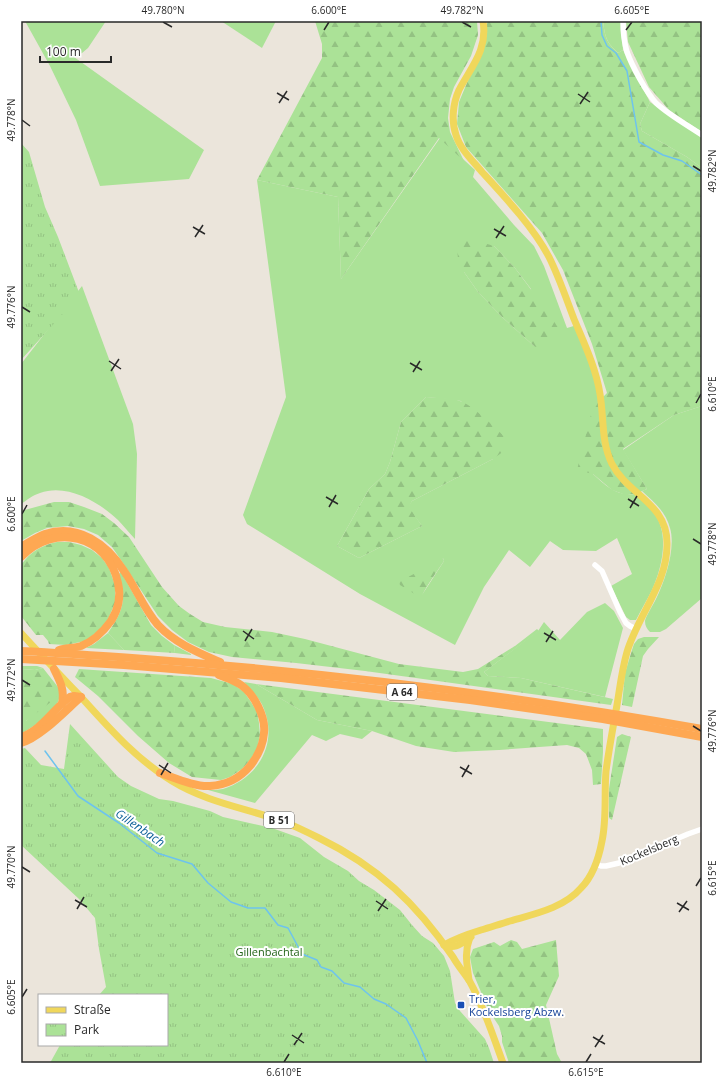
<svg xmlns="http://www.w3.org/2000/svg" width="723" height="1084" font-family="'Open Sans',sans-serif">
<defs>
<pattern id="forest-firs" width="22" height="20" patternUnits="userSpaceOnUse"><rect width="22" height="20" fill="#abe297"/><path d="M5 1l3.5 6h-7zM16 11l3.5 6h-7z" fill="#93c282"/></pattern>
<pattern id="park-tufts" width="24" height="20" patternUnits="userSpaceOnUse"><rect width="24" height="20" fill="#abe297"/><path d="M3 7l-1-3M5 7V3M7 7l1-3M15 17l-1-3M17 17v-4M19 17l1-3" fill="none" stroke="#93c282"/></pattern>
</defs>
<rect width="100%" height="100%" fill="#ebe5db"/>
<g fill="#abe297" fill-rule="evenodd">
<path d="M25,21H106L88,48L82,53L74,57L204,150L189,179L100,186L76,120L50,66Z"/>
<path d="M221,21H276L262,48Z"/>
<path d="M603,21H621L623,50L618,53C606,42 605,37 603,21Z"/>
<path d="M650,102L702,138V168L687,157L642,131L640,124Z"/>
<path d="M440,138L475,170L473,177L514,225L534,246L544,266L567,328L577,325L600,394L593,474C606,486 616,496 635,494C641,500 649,506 654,513C670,534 662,568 652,590C647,600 641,610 636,620H630L626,617L611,586L632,574L617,538L596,551L563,550L550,541L530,567L509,550L484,587L455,645L360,594L247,524L243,515L286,397L257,180L338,197L341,279ZM494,246L515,268L531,289L534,346L502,317L478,292L464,272ZM426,397L447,399L461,401L493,459L412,501L408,507L422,526L359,558L337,546L369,489L385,474L390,462L401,422ZM443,558L444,561L422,595Z"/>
<path d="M82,286L133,424L137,454L135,539C129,533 124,526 118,520C99,502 67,483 40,493C33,495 27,500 21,504V364Z"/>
<path d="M702,406V598L666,629L660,632H650C647,629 645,626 645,621C646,616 653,605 656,599C665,581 676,548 670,528C666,512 654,502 642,491L647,489L623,450L674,415Z"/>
<path d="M605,603L614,611L623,628L605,697L521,678L488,676L484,672L538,631L544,622L560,640L587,612Z"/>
<path d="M108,633L124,650L86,648L94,644Z"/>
<path d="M174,645L191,654V655L175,653Z"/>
<path d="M21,666H37L43,668L35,670L21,669Z"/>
<path d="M244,682L256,684L317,720L372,731L362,739L340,734L326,741L312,735L255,803L208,790C213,790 218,790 223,789C258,778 278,744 264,709C260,698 251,690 244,682Z"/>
<path d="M58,687C68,706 34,726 21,734V721H26Z"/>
</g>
<g fill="url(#forest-firs)">
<path d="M315,21H477L478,35L471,56L454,87L450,99L448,118L450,132L464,161L439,138L341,279L338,197L257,180L322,58V44Z"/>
<path d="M487,21H603C605,37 606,42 618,53L623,50L650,102L640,124L642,131L687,157L702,168V406L674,415L623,449L647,489L635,494H623L612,490L593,474L577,470L593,407L607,393L592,344L563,270L542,233L466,147L457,124L459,102L487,35Z"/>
<path d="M626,21H702V132L669,110L649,87L628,42Z"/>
<path d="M467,238L494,246L515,268L550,315L560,331L538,348L534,346L502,317L478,292L464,272L458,260L457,245Z"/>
<path d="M426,397C437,398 450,397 460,401C474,406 494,427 505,437L504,451L493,459L412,501L409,507L422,526L359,558L337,546L369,489L385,474L390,462L401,422Z"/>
<path d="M54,502H69L84,507L102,514L114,523L129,537L162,587L179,606L190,614L203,622L225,627L272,632L305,639L399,664L463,672L478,669L515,646L537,629L539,631L484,672L488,676L521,678L613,699L611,705L365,671L296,663L232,657L209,652L188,642L172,630L158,616L121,560L112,547L98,535L84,529L68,526L47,528L35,533L21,541V511Z"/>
<path d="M57,542H69L81,545L92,550L102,558L109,568L115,585V603L105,626L85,641L66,645L49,644L48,641L43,635H36L21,616V565C30,552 42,545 57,542Z"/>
<path d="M443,558L444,561L421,595L418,596L400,585L399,582Z"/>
<path d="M121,572L151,625L162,636L174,645L175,653L124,650L108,633C123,611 127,600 119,574Z"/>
<path d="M644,637H659L648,649L643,656L632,707L622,705L625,673L632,650L634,644L638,639Z"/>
<path d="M43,668L58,687L56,698L26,721H21V669L35,670Z"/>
<path d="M79,669L211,678L233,684L244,692L251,702L257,712L259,723L260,735L257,749L250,760L242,769L230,777L221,780L192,777L169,763L138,736L98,696L75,677Z"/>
<path d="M256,684L603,729V752L601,784L593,785L592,770L586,754L579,748L567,745L499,750L454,752L416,746L372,731L317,720Z"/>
<path d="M622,734L631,737L612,820L609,818V789L617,737Z"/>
<path d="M511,940L517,942L522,949L556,940L559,976L546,1005L557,1054L562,1063H509L502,1042V1036L499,1026L489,1011L473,973L470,957L473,949L494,942L500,946Z"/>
</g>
<g fill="url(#park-tufts)">
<path d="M21,143L29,152L45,207L58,237L80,295L21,360Z"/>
<path d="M70,724L118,777L131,786L159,799L173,801L210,811L223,817L272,828L300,838L324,857L348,871L359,881L374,890L400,910L412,925L422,936L433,943L444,956L450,971L455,1003L460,1011L485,1039L489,1048L494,1063H50L60,1045H167V995H99L106,987L99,949L95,918L79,899L21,845V749L25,748L41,765L64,769Z"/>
</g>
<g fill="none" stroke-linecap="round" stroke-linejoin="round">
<g stroke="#6dc3ee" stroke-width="1.5">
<path d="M601,21L602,35L607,46L616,53L627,71L639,142L663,155L682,161L702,175"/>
<path d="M45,751L78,796L119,823L157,853L192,864L208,883L231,902L248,908H265L278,925L288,928L302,954L317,960L321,967L332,971L344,983L360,987L374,999L386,1004L406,1018L418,1041L427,1063"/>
</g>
<g stroke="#fff" stroke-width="5.5">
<path d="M623,21C623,31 624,42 627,52C632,66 646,92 656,103C669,115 687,125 702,135"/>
<path d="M595,565L602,571L620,612L626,623L630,626L636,629"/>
<path d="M596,864L601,866H606L619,863L688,834L702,829"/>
</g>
<g stroke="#f0d75b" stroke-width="7">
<path d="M21,633C41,655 61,676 81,697C109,728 136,759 172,781C206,802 245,808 282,821C295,826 307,832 319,838C378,867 416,903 453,957C458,966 465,974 470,982C484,1007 493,1036 503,1063"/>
<path d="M444,945C456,938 468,934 481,930C491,927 500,924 510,921C534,914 564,908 581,888C593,876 599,857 602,841C607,818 604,794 606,771C609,749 613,727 617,705C620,687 622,669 627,652C638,615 668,583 667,543C667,503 628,495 612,464C601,442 604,417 600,394C596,368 584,343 574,319C566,298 559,277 549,257C534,228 504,196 482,172C473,161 460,149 456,135C451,121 453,103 459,90C471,67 488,50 483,21"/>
<path d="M444,945C457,949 460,944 471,937"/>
<path d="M469,980C467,964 464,953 470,937"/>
</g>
<g stroke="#fea853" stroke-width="8">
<path d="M21,547C29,542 37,537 45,534C78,523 107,544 124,571C136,588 144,609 158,625C175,643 197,652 220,662"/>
<path d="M21,557C54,522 108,535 118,583C121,596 118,610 111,621C103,632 94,641 81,646C74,648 66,648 59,650"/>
<path d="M21,651C62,653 104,656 145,659C332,673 518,696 702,729"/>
<path d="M21,659L124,665L281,678L470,700L603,719L702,737"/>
<path d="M54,669C60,681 65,690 62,704"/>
<path d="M21,737C42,730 53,709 70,697L74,696L81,697"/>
<path d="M21,743C40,738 66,710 81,697"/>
<path d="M160,773C175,778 195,787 210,786C226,785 240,778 250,766C258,756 263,746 264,733C266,717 254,694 241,685C234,680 226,678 219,675"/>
</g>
</g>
<path fill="none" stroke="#292929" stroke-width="1.5" d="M163,22L172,27M462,22L471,27M324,30L329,22M626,30L632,22M277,93L289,100M578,94L590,102M279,103L287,91M580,104L588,92M22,120L30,126M693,166L701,171M193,227L205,234M494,229L506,236M195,237L203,225M496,238L504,226M22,307L30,312M109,361L121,369M410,363L422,370M111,371L119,359M413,372L420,361M696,403L701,394M326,497L338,504M628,499L639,506M329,507L336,495M630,508L637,496M22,514L27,505M693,539L701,544M243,631L254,639M544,633L556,640M245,641L252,629M546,642L553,631M22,680L30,685M693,726L701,731M159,765L171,773M460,767L472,774M161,775L168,763M462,777L469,765M22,867L30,872M696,886L701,878M75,900L87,907M376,901L388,909M677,903L689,910M77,909L84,897M378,911L386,899M679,912L687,901M22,997L27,989M292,1035L304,1043M593,1037L605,1044M294,1045L302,1033M595,1047L603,1035M284,1062L289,1054M586,1062L591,1054"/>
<rect fill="#1a4fb4" stroke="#fff" stroke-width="1.5" x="457" y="1001" width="8" height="8" rx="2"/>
<g text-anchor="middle" stroke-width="4" stroke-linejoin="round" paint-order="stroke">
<g fill="#fff" stroke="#696969" stroke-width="1">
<rect x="387" y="684" width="30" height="16" rx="3"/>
<rect x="264" y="812" width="30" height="16" rx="3"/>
</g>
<g font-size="10" font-weight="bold" fill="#292929">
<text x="402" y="696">A 64</text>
<text x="279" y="824">B 51</text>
</g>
<g font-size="11" fill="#292929" stroke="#fff">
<text transform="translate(649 850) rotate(-23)" y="4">Kockelsberg</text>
</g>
<g font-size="11" fill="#246519" stroke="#fff">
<text x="269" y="956">Gillenbachtal</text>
</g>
<g font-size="11" fill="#164399" stroke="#fff" text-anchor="start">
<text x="469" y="1003">Trier,<tspan x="469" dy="13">Kockelsberg Abzw.</tspan></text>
</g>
<g font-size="12" font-style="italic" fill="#0d6099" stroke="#fff">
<text transform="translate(140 828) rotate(34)" y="4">Gillenbach</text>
</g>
</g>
<rect width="723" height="1084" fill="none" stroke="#ffffff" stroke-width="44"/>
<rect x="38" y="994" width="130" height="52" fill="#ffffff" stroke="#a9a9a9"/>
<rect x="46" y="1007" width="20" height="6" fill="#f0d75b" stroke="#a9a9a9"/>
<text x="74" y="1014" font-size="12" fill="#292929">Straße</text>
<rect x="46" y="1024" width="20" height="12" fill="url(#park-tufts)" stroke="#a9a9a9"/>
<text x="74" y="1034" font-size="12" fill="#292929">Park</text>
<path d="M40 56v6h71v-6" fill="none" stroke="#292929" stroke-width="2"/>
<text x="46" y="56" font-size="12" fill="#292929" stroke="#ffffff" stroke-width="3" paint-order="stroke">100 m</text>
<rect x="22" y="22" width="679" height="1040" fill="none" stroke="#292929" stroke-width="1.5"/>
<g font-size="10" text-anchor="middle" fill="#292929">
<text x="163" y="14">49.780°N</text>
<text x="329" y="14">6.600°E</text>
<text x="462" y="14">49.782°N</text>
<text x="632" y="14">6.605°E</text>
<text transform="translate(11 120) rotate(-90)" y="4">49.778°N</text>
<text transform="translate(712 171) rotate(-90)" y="4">49.782°N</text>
<text transform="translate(11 307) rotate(-90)" y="4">49.776°N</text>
<text transform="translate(712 394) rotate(-90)" y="4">6.610°E</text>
<text transform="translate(11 514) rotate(-90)" y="4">6.600°E</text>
<text transform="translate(712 544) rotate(-90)" y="4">49.778°N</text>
<text transform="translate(11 680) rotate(-90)" y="4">49.772°N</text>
<text transform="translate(712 731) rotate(-90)" y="4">49.776°N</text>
<text transform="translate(11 867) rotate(-90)" y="4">49.770°N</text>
<text transform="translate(712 878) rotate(-90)" y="4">6.615°E</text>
<text transform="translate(11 997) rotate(-90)" y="4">6.605°E</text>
<text x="284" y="1076">6.610°E</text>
<text x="586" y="1076">6.615°E</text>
</g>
</svg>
